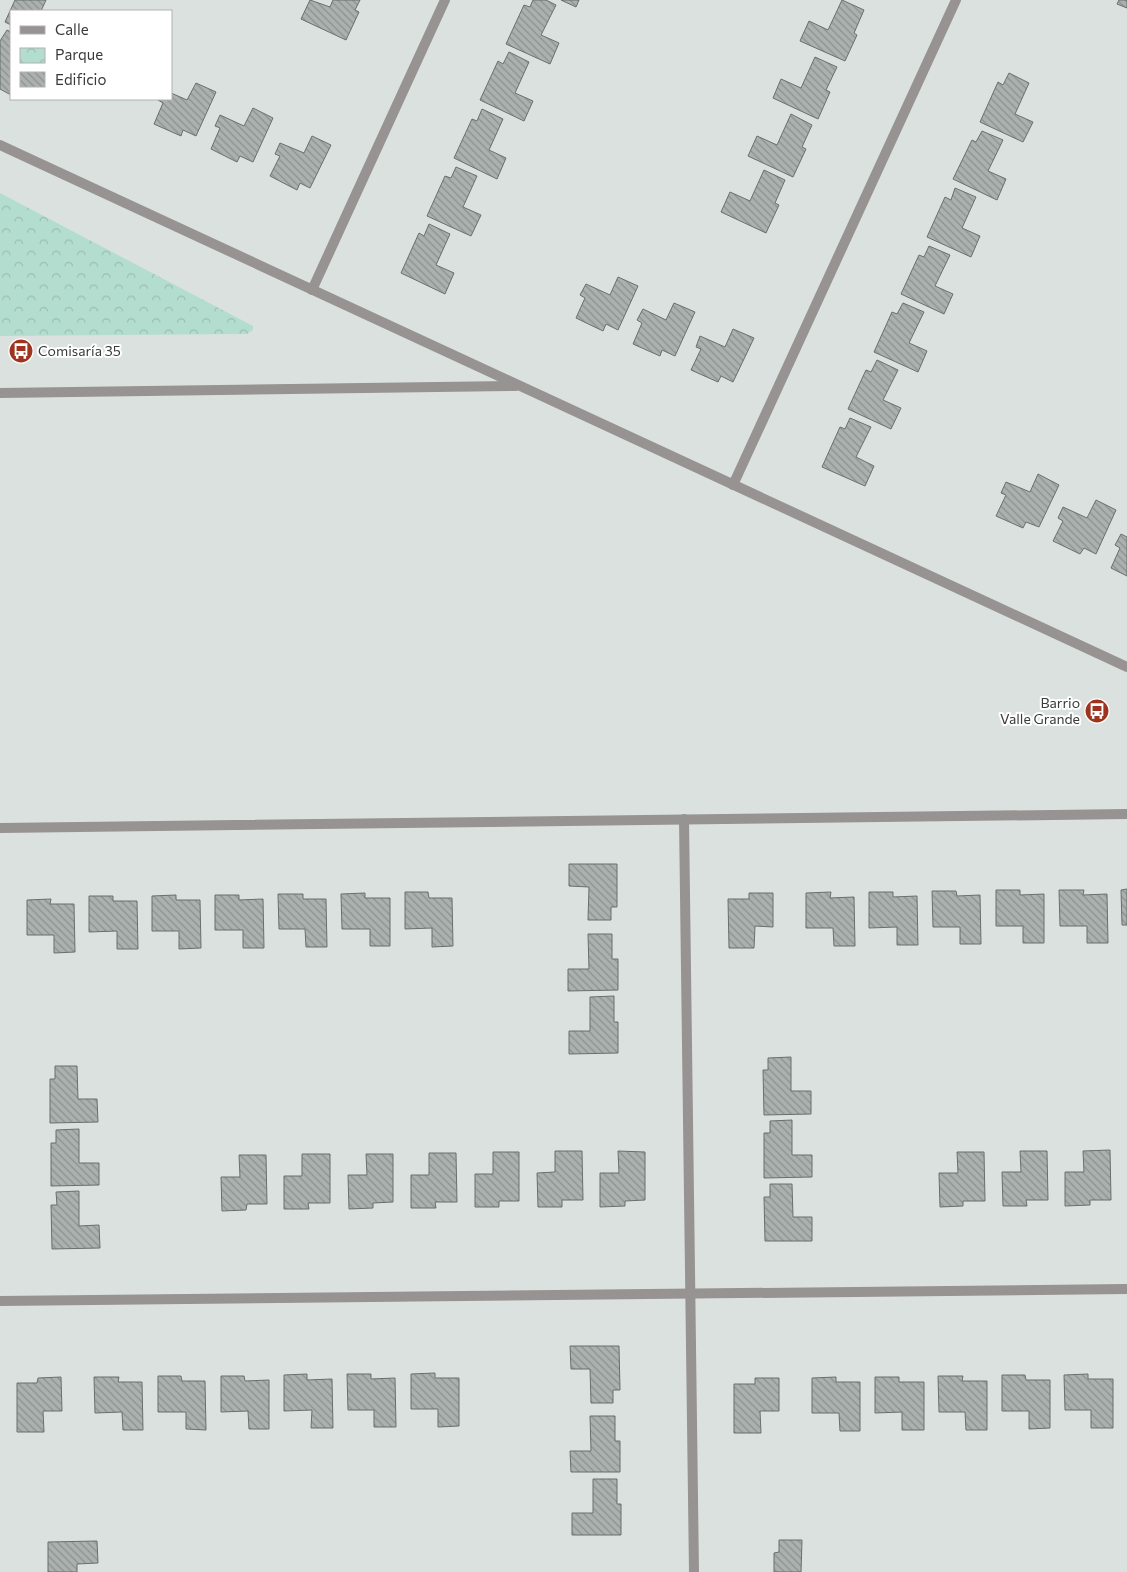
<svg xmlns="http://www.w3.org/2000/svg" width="1127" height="1572" font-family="Commissioner,sans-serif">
<defs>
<pattern id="park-crowns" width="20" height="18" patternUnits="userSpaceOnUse" patternTransform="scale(1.25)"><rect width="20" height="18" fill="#b3ddcf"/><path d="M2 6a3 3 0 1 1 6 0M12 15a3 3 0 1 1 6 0" fill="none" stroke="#9bbfb2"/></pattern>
<pattern id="building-back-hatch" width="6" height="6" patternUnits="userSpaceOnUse" patternTransform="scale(1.25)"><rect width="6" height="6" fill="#abb1af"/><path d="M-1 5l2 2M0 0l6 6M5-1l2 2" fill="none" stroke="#8c918f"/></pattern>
</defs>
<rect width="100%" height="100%" fill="#dbe1df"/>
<path fill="url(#park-crowns)" d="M0,193L253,326V330L247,334H236L0,336Z"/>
<g fill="url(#building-back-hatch)" stroke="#696f6d">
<path d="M15,0H46L41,11H11V25L5,22Z"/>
<path d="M310,0L330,7L333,0H360L355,10L359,12L346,40L301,19Z"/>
<path d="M533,0H546L556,5L541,35L559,43L550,64L506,44L524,5L530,7Z"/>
<path d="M561,0H579L576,7Z"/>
<path d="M842,0L864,10L854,33L857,35L845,61L800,41L809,21L828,30Z"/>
<path d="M1119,0H1127V8L1117,4Z"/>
<path d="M7,30L11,32V95L0,89V41Z"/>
<path d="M509,52L529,62L515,93L533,101L524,121L480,100L498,61L503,64Z"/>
<path d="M815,57L837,67L826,90L830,92L818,119L773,98L781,79L801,88Z"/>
<path d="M1009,73L1029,83L1015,114L1033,122L1023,142L980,122L998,82L1003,85Z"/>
<path d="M196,83L216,92L196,136L183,130L181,136L154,124L163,103L158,100L159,99H171V93L187,100Z"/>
<path d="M253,108L273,118L253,162L240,156L237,162L211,149L220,128L215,126L220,115L244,126Z"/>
<path d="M482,109L503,119L489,150L506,158L497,179L454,158L472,119L477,121Z"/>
<path d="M791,114L812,125L802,147L806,149L793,177L748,156L757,136L777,145Z"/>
<path d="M982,131L1003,140L988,171L1006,179L997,200L953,179L972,140L976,142Z"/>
<path d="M312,136L331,145L310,188L300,183L297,190L270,176L280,156L275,154L280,143L304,153Z"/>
<path d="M456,167L477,176L463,207L481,215L471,236L427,216L445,176L451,178Z"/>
<path d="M764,170L785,180L775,203L779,205L766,233L721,212L730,192L750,201Z"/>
<path d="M955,188L976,197L962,228L980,236L971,257L927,237L945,197L951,200Z"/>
<path d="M429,224L450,234L436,265L454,273L445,294L401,273L419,233L424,236Z"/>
<path d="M929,246L950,255L935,286L953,294L944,314L901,294L919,255L924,257Z"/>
<path d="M618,277L638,286L618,330L606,324L603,331L576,318L585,298L580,295L586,284L610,295Z"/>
<path d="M674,303L695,312L675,356L662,350L660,356L633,344L642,323L637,320L643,309L666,320Z"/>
<path d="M903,303L924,312L909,343L927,351L918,372L874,352L892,312L897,314Z"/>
<path d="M733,329L754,338L733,382L721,376L718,382L691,370L701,349L696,347L700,336L725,347Z"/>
<path d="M877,360L898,370L883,400L901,408L891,429L848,409L866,370L871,372Z"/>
<path d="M850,418L871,427L856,457L874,466L865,486L822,467L840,427L845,429Z"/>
<path d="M1038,474L1059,485L1039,527L1026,522L1023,528L996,516L1006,495L1001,493L1006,482L1030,492Z"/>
<path d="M1096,500L1116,510L1096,554L1084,548L1080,554L1053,541L1063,521L1058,518L1063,507L1087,518Z"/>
<path d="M1121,534L1127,537V576L1111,568L1120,548L1115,545Z"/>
<path d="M569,864H617V907H611V920H588L589,887L569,886Z"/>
<path d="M1127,889V925H1122L1121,890Z"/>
<path d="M996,890H1020V895L1044,894V943H1023V926H996Z"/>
<path d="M1059,890H1084L1083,895L1107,894L1108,943H1087V926H1060Z"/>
<path d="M932,891H956L957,896L980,895L981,944H960V927H933Z"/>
<path d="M405,892H428L429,898H452L453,946L432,947V928L405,929Z"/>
<path d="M831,892L830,898L854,897L855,946H834L833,928H806V893Z"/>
<path d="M869,892H893V897L917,896L918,945H897V927L869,928Z"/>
<path d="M365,893V898H390V946H370V929H342L341,894Z"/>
<path d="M749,893H773V927L755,926L754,948H729L728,899H749Z"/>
<path d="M278,894H303V899H326L327,947H306L305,929H279Z"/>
<path d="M176,895V900H200L201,948L179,949V931H152V896Z"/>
<path d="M215,895H239V900L263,899L264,948H243V930H215Z"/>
<path d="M89,896H113V901H137L138,949H117V931L89,932Z"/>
<path d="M51,899L50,904H74L75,952L54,953V935H27V900Z"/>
<path d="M588,934H612V959H618V990L568,991V969H589Z"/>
<path d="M614,996V1022H618V1053L569,1054V1031H590V997Z"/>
<path d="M791,1057V1091H811V1114L764,1115L763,1070H768V1058Z"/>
<path d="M55,1066H77L78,1099H97L98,1122L50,1123V1079H55Z"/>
<path d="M792,1120V1155H812V1177L764,1178V1133H770V1121Z"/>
<path d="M79,1129V1163H99V1185L51,1186V1143H56V1130Z"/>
<path d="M1110,1150L1111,1200H1090V1205L1065,1206V1172H1084L1083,1151Z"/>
<path d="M555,1151H582L583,1200H562V1207H538L537,1173L555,1172Z"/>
<path d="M618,1151L645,1152V1200L625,1201V1206L600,1207V1173H619Z"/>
<path d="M1020,1151H1047L1048,1200H1026L1027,1206H1003L1002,1172H1021Z"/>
<path d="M493,1152H519V1201H499V1207H475V1174H493Z"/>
<path d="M957,1152H984L985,1201H963V1206L940,1207L939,1173H958Z"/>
<path d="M429,1153H456L457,1202H435L436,1208H411V1175H429Z"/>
<path d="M302,1154H330V1203H308L309,1209H284V1176H302Z"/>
<path d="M366,1154H393V1202L373,1203V1208L349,1209L348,1175H367Z"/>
<path d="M239,1155H266L267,1204H247L246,1210L222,1211L221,1177H240Z"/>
<path d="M770,1184H792L793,1217H812V1241H765L764,1197H770Z"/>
<path d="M79,1191V1226L99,1225L100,1248L52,1249L51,1205H57L56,1192Z"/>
<path d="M570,1346H619L620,1390H613V1403H591L590,1369H571Z"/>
<path d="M435,1373V1378H459V1426L438,1427V1409H411V1374Z"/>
<path d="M307,1374V1380L332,1379L333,1428H311L312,1410L284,1411V1375Z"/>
<path d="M347,1374H371V1379L395,1378L396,1427H374V1410H348Z"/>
<path d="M1088,1374V1379H1113V1428H1091V1410H1065L1064,1375Z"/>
<path d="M1002,1375H1025L1026,1380H1050V1428L1029,1429V1411H1002Z"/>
<path d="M158,1376H181L182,1381H205L206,1430L186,1429V1412H158Z"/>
<path d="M221,1376H244L245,1381L269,1380V1429H249L248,1411L221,1412Z"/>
<path d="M938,1376H963L962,1381H987V1430H966L965,1412H939Z"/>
<path d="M61,1377L62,1411H43L44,1432H17V1383H37L38,1378Z"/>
<path d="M94,1377H119L118,1382H142L143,1430H123L122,1412L95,1413Z"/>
<path d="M836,1377V1382H860V1431H840L839,1413H812V1378Z"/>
<path d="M875,1377H899V1382H924V1430H902V1412L875,1413Z"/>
<path d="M755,1378H779V1411H760L761,1433H734V1384H755Z"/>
<path d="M590,1416H615V1441H620V1472H571L570,1451H591Z"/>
<path d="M593,1479H617V1504H621V1535H572V1513H593Z"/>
<path d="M779,1540H802L801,1572H774V1553L779,1552Z"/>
<path d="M97,1541L98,1563L77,1564V1572H48V1542Z"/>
</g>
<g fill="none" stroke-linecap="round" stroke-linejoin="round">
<g stroke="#969392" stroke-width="10">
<path d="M0,145L1127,667"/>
<path d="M312,290L445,0"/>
<path d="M0,393L516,386"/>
<path d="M733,485L956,0"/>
<path d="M684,819L694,1572"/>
<path d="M0,828L1127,814"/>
<path d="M0,1301L1127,1289"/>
</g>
</g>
<defs>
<symbol id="bus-disc" viewBox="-11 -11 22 22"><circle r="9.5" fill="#9e341f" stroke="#fff"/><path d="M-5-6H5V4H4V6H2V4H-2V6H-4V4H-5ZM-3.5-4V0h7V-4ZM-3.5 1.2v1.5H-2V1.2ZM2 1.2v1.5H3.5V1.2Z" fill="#fff"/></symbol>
</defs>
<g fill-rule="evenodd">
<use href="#bus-disc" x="7" y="337" width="28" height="28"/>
<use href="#bus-disc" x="1083" y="697" width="28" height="28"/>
</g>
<g text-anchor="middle" stroke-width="4" stroke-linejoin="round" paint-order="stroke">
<g font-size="14" fill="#383b3a" stroke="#fff" text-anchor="start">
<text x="38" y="356">Comisaría 35</text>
<text x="1080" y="708" text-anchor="end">Barrio<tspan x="1080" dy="16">Valle Grande</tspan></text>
</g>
</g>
<rect x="10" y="10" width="162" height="90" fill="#ffffff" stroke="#afb1b0"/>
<rect x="20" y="26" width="25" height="8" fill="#969392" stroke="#afb1b0"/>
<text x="55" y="35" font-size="15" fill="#383b3a">Calle</text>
<rect x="20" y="48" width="25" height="15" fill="url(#park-crowns)" stroke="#afb1b0"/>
<text x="55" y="60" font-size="15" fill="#383b3a">Parque</text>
<rect x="20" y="72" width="25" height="15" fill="url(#building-back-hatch)" stroke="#afb1b0"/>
<text x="55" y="85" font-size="15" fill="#383b3a">Edificio</text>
</svg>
